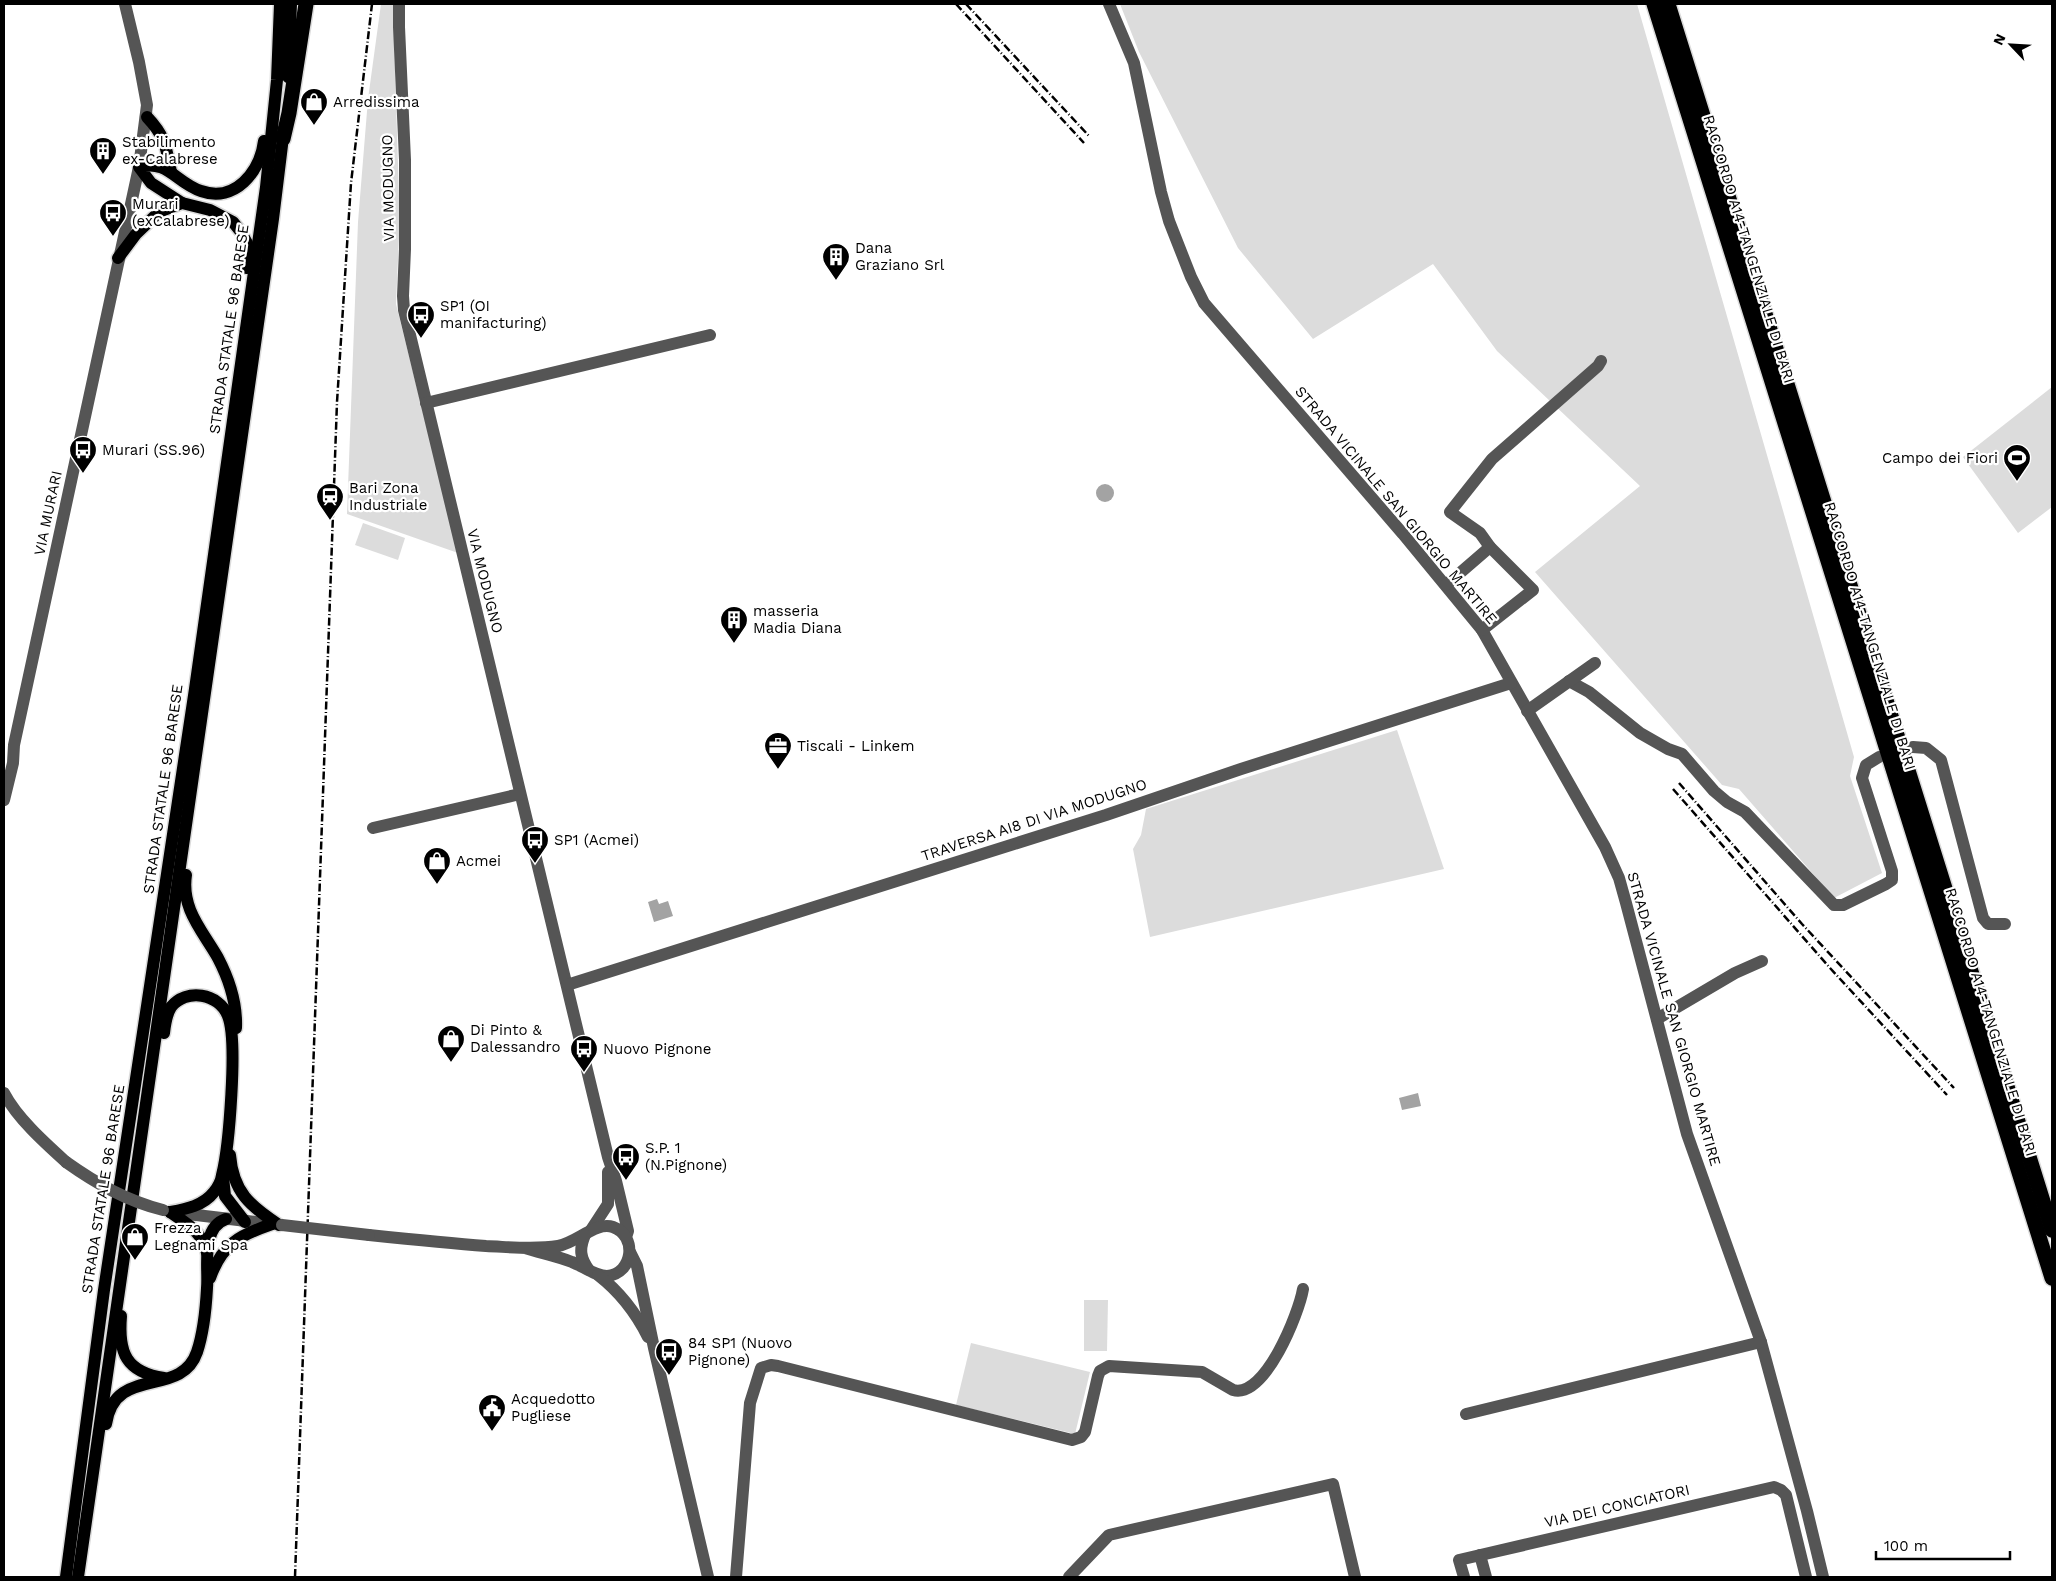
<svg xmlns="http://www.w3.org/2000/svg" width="2056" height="1581" font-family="'Work Sans',sans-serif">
<rect width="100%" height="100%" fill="#fff"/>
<g fill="#dcdcdc">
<path d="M381,4H393L399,198V238L396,304L458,553L347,514L358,222L368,99Z"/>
<path d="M1120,4H1637L1854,757L1850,776L1882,873L1834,898L1739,789L1722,785L1535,572L1640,486L1497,351L1433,264L1313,339L1238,248L1139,52Z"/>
<path d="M2052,387V507L2018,533L1963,457Z"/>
<path d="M363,523L405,538L398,560L355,545Z"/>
<path d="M1397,730L1444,869L1150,937L1133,849L1141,835L1146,809Z"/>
<path d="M1084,1300H1108L1107,1351H1084Z"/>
<path d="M971,1343L1090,1372L1075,1434L956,1405Z"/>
</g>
<g fill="#a3a3a3">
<circle cx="1105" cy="493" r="9"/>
<path d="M657,899L659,904L668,901L673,916L654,922L648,902Z"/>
<path d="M1418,1093L1421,1106L1402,1110L1399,1098Z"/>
</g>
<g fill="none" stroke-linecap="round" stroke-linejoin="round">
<defs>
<g id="major">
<path d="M288,77L291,4"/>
<path d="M147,117C165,136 166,146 171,172"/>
<path d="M182,203L151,183L139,167C168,159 176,183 201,191C235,203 260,172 264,141"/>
<path d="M118,258L136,234L159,212L182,203L210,210L233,222L241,232L247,243L249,257L247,268"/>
<path d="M186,875C181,909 202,930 218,958C229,979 237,1004 236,1028"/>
<path d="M164,1033C165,1024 166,1015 171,1007C186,988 219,993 228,1016C238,1040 229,1148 222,1175C221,1182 218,1187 214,1192C203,1206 186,1209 170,1212"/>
<path d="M230,1155C233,1192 250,1206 279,1225"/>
<path d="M223,1177L225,1196L245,1222"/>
<path d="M170,1212C186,1223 203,1232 207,1253"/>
<path d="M210,1278C222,1244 240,1235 272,1224"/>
<path d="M121,1316C118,1353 126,1372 164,1378"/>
<path d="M106,1424C115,1364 181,1399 197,1352C203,1334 206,1307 207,1288C209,1268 200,1228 226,1219"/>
<path d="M66,1577L104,1290L195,689L266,187L277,80L280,4"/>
<path d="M78,1577L273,219L284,129"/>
</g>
<g id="highway">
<path d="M1654,4L2052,1278"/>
<path d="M1668,4L2052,1230"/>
<path d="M283,139L289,113L306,4"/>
</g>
</defs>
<use href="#major" stroke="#dbdbdb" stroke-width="15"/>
<use href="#highway" stroke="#dbdbdb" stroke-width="18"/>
<g stroke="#555" stroke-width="12">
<path d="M399,4V27L405,160V249L403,296L404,310L608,1157L616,1181L628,1231L626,1237"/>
<path d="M1109,4L1134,63L1161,192L1169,221L1191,277L1204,303L1403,534L1482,630L1605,847L1619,878L1626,903L1687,1134L1761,1342L1807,1511L1823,1577"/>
<path d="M426,403L710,335"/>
<path d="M1446,585L1490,547"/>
<path d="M1482,630L1533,590L1490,547L1480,533L1450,512L1492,459L1598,366L1601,361"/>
<path d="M1569,681L1589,692L1640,733L1668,749L1682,754L1714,791L1727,802L1745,812L1834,905H1843L1886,884L1892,880V871L1862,778L1866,765L1879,757"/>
<path d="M1527,711L1595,663"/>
<path d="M1913,747L1926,748L1941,760L1983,918L1988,924H2005"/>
<path d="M4,800L13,763L14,745L139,167L147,105L139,62L125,4"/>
<path d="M373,828L520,794"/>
<path d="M567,985L1106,815L1241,769L1511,683"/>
<path d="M1657,1019L1735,973L1762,961"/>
<path d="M4,1093C17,1118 45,1143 66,1162"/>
<path d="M171,1212L272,1224"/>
<path d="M591,1230L608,1204V1172"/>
<path d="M369,1235C408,1239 447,1243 486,1246C510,1247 534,1250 558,1246C577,1243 596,1221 613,1227C638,1236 633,1274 607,1276C595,1276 583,1266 572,1262C557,1256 541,1253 525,1248"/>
<path d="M585,1235C579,1249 580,1258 589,1270"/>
<path d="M630,1252L637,1266L654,1348L708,1577"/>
<path d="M598,1275C620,1292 635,1311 648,1337"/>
<path d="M1466,1414L1761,1342"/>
<path d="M1480,1555L1486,1577"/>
<path d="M736,1577L750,1403L761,1368L771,1365L778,1366L1072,1440L1081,1437L1085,1432L1098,1376L1100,1371L1109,1366L1202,1372L1233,1390C1265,1399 1299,1313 1303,1289"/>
<path d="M1069,1577L1109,1535L1333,1484L1355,1577"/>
<path d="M1464,1577L1459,1560L1774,1487L1781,1490L1786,1495L1806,1577"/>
</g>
<use href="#major" stroke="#000" stroke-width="12"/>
<use href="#highway" stroke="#000" stroke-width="15"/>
<g stroke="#000" stroke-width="2.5" stroke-dasharray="8 2.5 1 2.5" stroke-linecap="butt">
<path d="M956,4L1084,143"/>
<path d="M966,4L1090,137"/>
<path d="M1679,783L1802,924L1954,1088"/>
<path d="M1673,789L1830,968L1947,1095"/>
<path d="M295,1577L337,402L351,183L372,4"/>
</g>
<g stroke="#555" stroke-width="12">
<path d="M66,1162C97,1184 127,1201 163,1210"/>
<path d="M282,1225L369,1235"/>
</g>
</g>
<defs>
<symbol id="shop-pin" viewBox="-11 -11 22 30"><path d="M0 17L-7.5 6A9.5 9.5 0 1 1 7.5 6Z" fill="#000" stroke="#fff"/><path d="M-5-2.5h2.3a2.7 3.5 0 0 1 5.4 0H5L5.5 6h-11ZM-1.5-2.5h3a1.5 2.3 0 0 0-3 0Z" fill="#fff"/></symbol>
<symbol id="building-pin" viewBox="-11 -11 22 30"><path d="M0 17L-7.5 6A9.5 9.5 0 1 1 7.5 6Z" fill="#000" stroke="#fff"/><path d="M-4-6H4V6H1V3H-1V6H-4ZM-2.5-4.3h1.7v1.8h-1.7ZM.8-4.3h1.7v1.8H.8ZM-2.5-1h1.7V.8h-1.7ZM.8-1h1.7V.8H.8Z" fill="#fff"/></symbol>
<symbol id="bus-pin" viewBox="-11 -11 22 30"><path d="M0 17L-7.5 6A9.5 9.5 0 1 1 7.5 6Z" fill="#000" stroke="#fff"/><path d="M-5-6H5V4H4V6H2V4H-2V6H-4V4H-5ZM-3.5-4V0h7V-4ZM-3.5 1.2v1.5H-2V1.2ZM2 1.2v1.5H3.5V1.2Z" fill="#fff"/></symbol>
<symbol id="stadium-pin" viewBox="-11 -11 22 30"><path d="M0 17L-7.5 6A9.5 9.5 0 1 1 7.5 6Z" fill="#000" stroke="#fff"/><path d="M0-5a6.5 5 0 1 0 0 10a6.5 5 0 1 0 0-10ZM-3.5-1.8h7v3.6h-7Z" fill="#fff"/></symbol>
<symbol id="station-pin" viewBox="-11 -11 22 30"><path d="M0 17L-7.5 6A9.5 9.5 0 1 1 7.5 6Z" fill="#000" stroke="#fff"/><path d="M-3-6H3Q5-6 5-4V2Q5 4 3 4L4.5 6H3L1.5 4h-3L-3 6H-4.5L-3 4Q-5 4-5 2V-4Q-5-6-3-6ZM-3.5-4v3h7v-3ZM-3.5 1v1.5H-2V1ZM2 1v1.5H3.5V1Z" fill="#fff"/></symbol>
<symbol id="office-pin" viewBox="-11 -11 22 30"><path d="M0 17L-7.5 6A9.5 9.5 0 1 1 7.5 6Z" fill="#000" stroke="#fff"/><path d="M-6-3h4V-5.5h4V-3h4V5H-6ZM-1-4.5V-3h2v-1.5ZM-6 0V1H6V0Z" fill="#fff"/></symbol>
<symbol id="civic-pin" viewBox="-11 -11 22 30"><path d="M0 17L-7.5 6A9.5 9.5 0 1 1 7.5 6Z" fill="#000" stroke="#fff"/><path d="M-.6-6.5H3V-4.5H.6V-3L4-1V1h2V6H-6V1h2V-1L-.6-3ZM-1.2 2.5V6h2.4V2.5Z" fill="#fff"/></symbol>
</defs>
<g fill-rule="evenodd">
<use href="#shop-pin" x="298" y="86" width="32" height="43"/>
<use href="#building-pin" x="87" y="135" width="32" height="43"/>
<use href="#bus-pin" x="97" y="197" width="32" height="43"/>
<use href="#building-pin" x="820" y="241" width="32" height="43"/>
<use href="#bus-pin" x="405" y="299" width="32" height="43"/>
<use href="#bus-pin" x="67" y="434" width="32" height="43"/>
<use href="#stadium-pin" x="2001" y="442" width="32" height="43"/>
<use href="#station-pin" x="314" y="481" width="32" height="43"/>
<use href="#building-pin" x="718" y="604" width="32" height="43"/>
<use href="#office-pin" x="762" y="730" width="32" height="43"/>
<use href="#bus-pin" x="519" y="824" width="32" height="43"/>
<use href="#shop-pin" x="421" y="845" width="32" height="43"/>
<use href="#shop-pin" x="435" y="1023" width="32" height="43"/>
<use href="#bus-pin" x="568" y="1033" width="32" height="43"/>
<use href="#bus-pin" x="610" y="1141" width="32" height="43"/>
<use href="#shop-pin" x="119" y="1221" width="32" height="43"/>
<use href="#bus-pin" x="653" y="1336" width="32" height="43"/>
<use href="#civic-pin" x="476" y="1392" width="32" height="43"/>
</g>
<g text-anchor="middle" stroke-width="4.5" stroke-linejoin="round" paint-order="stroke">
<g font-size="15" fill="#000" stroke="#fff" text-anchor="start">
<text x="333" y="107">Arredissima</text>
<text x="122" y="147">Stabilimento<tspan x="122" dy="17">ex-Calabrese</tspan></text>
<text x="132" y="209">Murari<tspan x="132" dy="17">(exCalabrese)</tspan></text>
<text x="855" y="253">Dana<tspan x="855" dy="17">Graziano Srl</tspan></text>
<text x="440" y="311">SP1 (OI<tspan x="440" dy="17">manifacturing)</tspan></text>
<text x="102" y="455">Murari (SS.96)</text>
<text x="1998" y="463" text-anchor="end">Campo dei Fiori</text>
<text x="349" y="493">Bari Zona<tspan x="349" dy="17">Industriale</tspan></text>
<text x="753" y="616">masseria<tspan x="753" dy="17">Madia Diana</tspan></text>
<text x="797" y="751">Tiscali - Linkem</text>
<text x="554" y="845">SP1 (Acmei)</text>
<text x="456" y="866">Acmei</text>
<text x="470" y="1035">Di Pinto &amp;<tspan x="470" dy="17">Dalessandro</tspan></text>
<text x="603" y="1054">Nuovo Pignone</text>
<text x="645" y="1153">S.P. 1<tspan x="645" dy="17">(N.Pignone)</tspan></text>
<text x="154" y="1233">Frezza<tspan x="154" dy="17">Legnami Spa</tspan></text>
<text x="688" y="1348">84 SP1 (Nuovo<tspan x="688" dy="17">Pignone)</tspan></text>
<text x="511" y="1404">Acquedotto<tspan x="511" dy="17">Pugliese</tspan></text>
</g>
<g font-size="15" fill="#000" stroke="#fff">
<text transform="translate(388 188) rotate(-91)" y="5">VIA MODUGNO</text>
<text transform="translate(1749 249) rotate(73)" y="5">RACCORDO A14-TANGENZIALE DI BARI</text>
<text transform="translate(229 329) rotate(-82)" y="5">STRADA STATALE 96 BARESE</text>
<text transform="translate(1396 505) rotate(50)" y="5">STRADA VICINALE SAN GIORGIO MARTIRE</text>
<text transform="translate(48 513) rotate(-78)" y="5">VIA MURARI</text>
<text transform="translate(485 581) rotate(76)" y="5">VIA MODUGNO</text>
<text transform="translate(1870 636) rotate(73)" y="5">RACCORDO A14-TANGENZIALE DI BARI</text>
<text transform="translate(163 789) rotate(-82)" y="5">STRADA STATALE 96 BARESE</text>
<text transform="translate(1034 820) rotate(-18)" y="5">TRAVERSA AI8 DI VIA MODUGNO</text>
<text transform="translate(1674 1019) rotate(74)" y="5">STRADA VICINALE SAN GIORGIO MARTIRE</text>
<text transform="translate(1991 1022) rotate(73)" y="5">RACCORDO A14-TANGENZIALE DI BARI</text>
<text transform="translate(103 1189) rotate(-81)" y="5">STRADA STATALE 96 BARESE</text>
<text transform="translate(1617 1506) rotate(-13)" y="5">VIA DEI CONCIATORI</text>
</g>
</g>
<rect width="2056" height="1581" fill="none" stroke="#000000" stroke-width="10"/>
<g transform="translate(2011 45) rotate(295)" stroke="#ffffff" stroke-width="4" paint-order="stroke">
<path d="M0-4L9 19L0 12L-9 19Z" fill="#000000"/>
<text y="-8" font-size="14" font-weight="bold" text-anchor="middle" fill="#000000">N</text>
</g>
<path d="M1876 1551v8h134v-8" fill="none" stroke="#000000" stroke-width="2.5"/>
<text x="1884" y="1551" font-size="15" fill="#000000" stroke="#ffffff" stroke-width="4" paint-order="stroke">100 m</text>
</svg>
